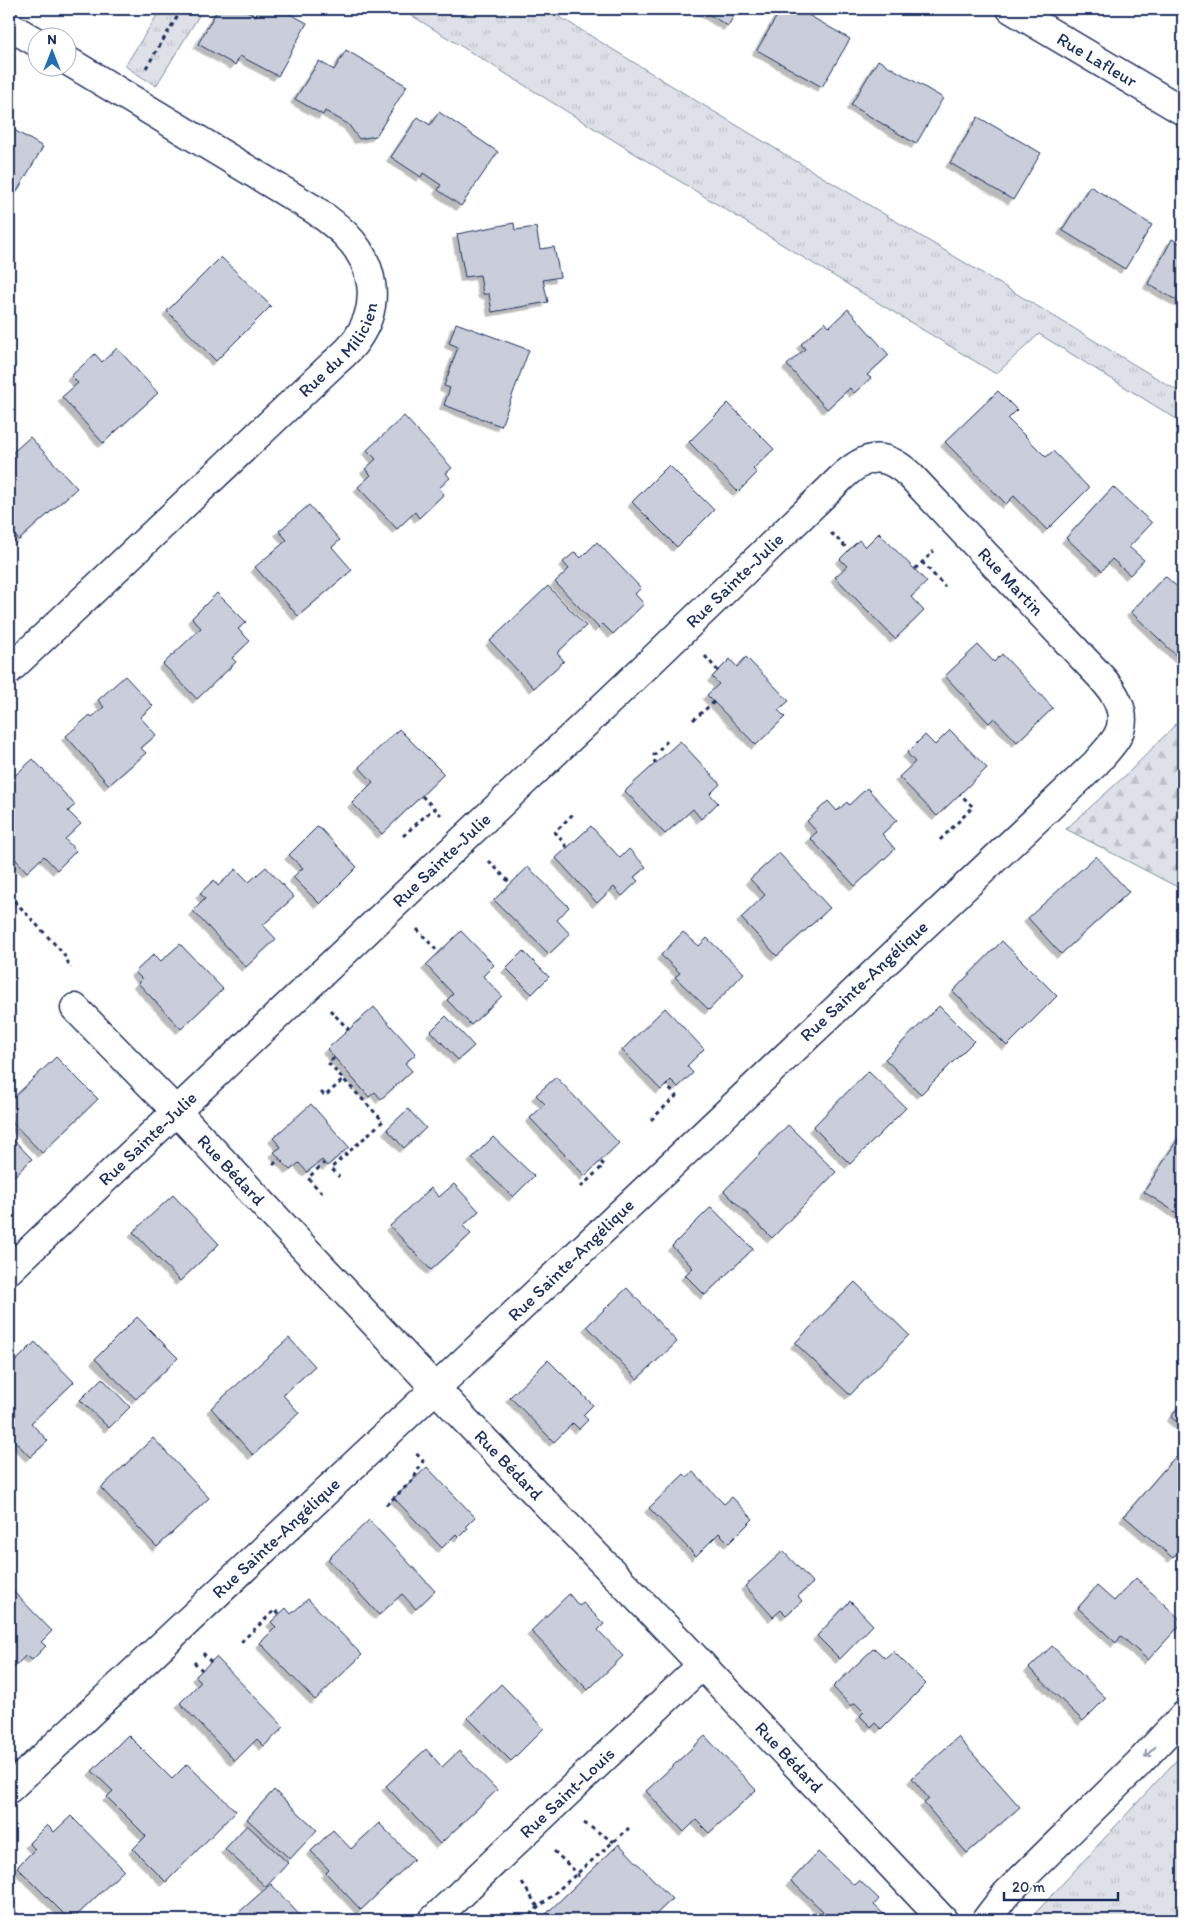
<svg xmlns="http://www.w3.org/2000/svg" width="1192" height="1929" font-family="Itim,sans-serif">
<defs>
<pattern id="grass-tufts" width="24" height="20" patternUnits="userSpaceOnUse" patternTransform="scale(1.25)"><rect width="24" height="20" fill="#dee1e7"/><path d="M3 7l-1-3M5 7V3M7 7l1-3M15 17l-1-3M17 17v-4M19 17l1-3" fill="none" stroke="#bec1c9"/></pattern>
<pattern id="forest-firs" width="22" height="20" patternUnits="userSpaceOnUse" patternTransform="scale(1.25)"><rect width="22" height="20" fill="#dee1e7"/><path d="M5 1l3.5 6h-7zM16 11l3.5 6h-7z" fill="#bec1c9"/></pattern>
<filter id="shadow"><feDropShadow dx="-4.5" dy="4.5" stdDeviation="0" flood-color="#0004"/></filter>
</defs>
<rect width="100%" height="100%" fill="#fff"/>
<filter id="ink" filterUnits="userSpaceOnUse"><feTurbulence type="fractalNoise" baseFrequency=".02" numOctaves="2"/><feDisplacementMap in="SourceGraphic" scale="10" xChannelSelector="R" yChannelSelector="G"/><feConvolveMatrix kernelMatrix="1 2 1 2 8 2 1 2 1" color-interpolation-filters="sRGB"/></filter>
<g filter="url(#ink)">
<g fill="url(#grass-tufts)" stroke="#7c88a2">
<path d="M161,9H203L156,86L125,66Z"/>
<path d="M401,9H547L708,108L1183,394V423L1039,334L996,374L804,258Z"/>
<path d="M1183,1753V1920H1029Z"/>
</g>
<path fill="url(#forest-firs)" stroke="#7c88a2" d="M1183,717V890L1066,829L1127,774Z"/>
<g fill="#caceda" stroke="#1b2f5e" filter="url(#shadow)">
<path d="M218,9H243L256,16L260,9H281L307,23L278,76L240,56L235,65L198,44Z"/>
<path d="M700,9H738L728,26Z"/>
<path d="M781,9H798L850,39L822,87L757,50Z"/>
<path d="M346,50L407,86L376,136L359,139L348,124L325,111L323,115L295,99L319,61L334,70Z"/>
<path d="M878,60L943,98L916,144L851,105Z"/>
<path d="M439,112L498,152L461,206L438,190L441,185L423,173L421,177L391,157L418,117L430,125Z"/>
<path d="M978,117L1041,153L1013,200L950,163Z"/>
<path d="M9,127L43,147L9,205Z"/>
<path d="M1090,186L1152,225L1125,269L1062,230Z"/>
<path d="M514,223L515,230L536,227L540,249L554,247L560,277L543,280L548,302L492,312L489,294H483L480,275L465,277L457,234Z"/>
<path d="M1172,239L1183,245V304L1148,284Z"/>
<path d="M221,257L271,306L216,361L167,311Z"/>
<path d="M848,309L889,355L867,375L871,378L854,393L850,388L827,409L787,365L805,349L801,344L825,322L829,327Z"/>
<path d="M456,323L529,350L501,426L444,405L450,388L444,386L458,347L449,343Z"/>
<path d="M117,348L158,393L103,443L62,397L78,383L71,376L95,354L102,362Z"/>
<path d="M998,391L1017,410L1008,419L1046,457L1053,451L1089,488L1047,530L1014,496L1006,504L945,442Z"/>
<path d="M728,403L774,449L753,469L757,473L738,492L689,442Z"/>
<path d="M404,416L452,468L446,473L450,478L439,488L444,494L419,518L415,512L397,529L358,487L371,475L365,469L376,459L367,450Z"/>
<path d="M30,437L77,488L19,540L9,529V456Z"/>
<path d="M669,465L714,510L677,547L632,502Z"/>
<path d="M1113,487L1152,523L1129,547L1144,560L1130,575L1112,559L1102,571L1066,538Z"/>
<path d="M309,505L340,540L332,547L352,570L298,616L255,567L287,540L279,531Z"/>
<path d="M879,533L927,582L911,597L924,611L895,639L835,577L847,566L840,559L859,540L865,547Z"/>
<path d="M597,542L641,588L635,594L644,604L613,634L603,624L599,628L555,582L569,569L563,562L575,552L581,558Z"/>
<path d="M1165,576L1183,592V662L1131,612Z"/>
<path d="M548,586L586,626L557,653L564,661L534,688L490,641Z"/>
<path d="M217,593L246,622L238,629L250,641L232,658L236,662L197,699L163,664L201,628L192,618Z"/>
<path d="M978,645L994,662L1002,654L1053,708L1017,742L994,718L989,723L945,676Z"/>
<path d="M746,657L789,701L778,710L785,717L756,745L707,695L719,684L712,677L730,659L737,667Z"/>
<path d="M125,676L153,706L140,717L156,735L141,748L146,753L109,785L66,736L90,715L92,717L104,707L98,700Z"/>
<path d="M399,729L444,774L382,834L352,803L373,782L359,767Z"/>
<path d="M950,730L987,768L937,816L899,777L915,762L907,753L925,735L935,745Z"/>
<path d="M680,741L720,784L710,794L718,803L701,819L693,809L665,834L625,791Z"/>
<path d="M33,759L75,805L68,811L81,824L65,839L76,851L57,870L44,856L27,872L9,852V803L11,801L9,799V781Z"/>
<path d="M867,788L897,820L882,834L895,849L855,886L810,838L817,832L807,821L828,801L837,811L847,802L849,805Z"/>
<path d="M318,826L357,867L320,904L293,877L303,868L289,855Z"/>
<path d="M591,826L620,858L629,849L646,867L634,877L638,881L622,896L614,887L597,903L556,858Z"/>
<path d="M779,853L830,908L777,956L741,918L765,895L750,879Z"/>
<path d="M1096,856L1129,892L1061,954L1028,918Z"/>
<path d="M266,867L294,897L263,925L276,939L246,967L193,911L205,899L200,893L214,880L218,886L236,869L249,882Z"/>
<path d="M528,867L569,907L557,920L570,934L549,954L494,900Z"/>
<path d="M461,931L494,965L483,976L502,996L471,1025L447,1000L453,994L426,965Z"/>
<path d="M683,932L699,946L707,938L744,973L709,1010L675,977L680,973L661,955Z"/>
<path d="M1002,941L1057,996L1007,1046L953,991Z"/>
<path d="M180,944L223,989L181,1029L138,983L142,979L135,972L154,954L161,961Z"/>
<path d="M523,951L549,977L532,994L506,968Z"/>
<path d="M939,1006L974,1041L921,1094L885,1059Z"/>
<path d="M374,1007L416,1054L405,1063L412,1071L381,1099L375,1092L369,1097L327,1049Z"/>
<path d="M665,1008L704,1049L687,1066L693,1073L678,1087L671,1080L661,1090L622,1050Z"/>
<path d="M446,1016L474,1046L458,1060L431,1031Z"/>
<path d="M56,1057L98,1099L42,1153L9,1119V1102Z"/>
<path d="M868,1071L906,1108L850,1164L813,1127Z"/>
<path d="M556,1077L619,1143L585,1176L530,1118L545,1104L536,1095Z"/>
<path d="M311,1104L349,1147L327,1166L322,1160L307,1172L299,1163L290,1170L274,1152L281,1147L273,1138Z"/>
<path d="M408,1109L426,1128L404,1148L387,1129Z"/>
<path d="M788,1125L836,1172L772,1238L724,1191Z"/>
<path d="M1181,1134L1183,1135V1217L1144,1192Z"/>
<path d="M9,1135L32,1159L9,1181Z"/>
<path d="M493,1137L534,1176L513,1197L472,1158Z"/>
<path d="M454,1184L479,1211L463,1226L471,1234L431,1270L390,1226L431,1188L439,1197Z"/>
<path d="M173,1195L219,1244L180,1281L133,1232Z"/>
<path d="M711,1207L753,1249L705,1295L685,1275L693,1268L672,1246Z"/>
<path d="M855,1282L909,1335L850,1395L795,1343Z"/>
<path d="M627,1288L677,1342L637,1379L587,1326Z"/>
<path d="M137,1317L178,1358L136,1399L95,1359Z"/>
<path d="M289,1338L315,1366L283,1395L299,1413L253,1455L211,1408Z"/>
<path d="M35,1342L74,1382L31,1423L48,1441L30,1457L9,1435V1368Z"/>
<path d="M548,1360L593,1405L583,1415L588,1420L579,1429L573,1423L554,1442L510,1397Z"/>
<path d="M102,1378L130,1407L109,1428L80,1400Z"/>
<path d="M1183,1401V1427L1171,1417Z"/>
<path d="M153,1438L209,1498L157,1547L101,1488Z"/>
<path d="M1175,1457L1183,1465V1547L1173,1558L1124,1516Z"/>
<path d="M427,1467L475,1517L466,1526L468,1528L459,1537L456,1534L442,1548L394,1498Z"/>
<path d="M693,1472L724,1504L732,1497L753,1519L729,1543L719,1533L696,1556L649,1508L684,1474L687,1477Z"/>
<path d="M369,1520L435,1591L416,1609L402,1594L379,1615L328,1559Z"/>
<path d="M783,1551L813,1583L798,1596L802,1601L786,1615L781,1610L773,1617L745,1586Z"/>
<path d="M1136,1578L1183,1622L1148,1660L1121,1636L1116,1643L1078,1608L1097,1586L1114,1601Z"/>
<path d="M12,1590L52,1631L41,1642L46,1646L32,1660L26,1655L10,1672L9,1670V1593Z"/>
<path d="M569,1594L579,1606L583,1603L604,1624L598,1630L623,1656L588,1690L531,1631Z"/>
<path d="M308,1599L362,1655L315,1700L260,1643L276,1627L271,1622L286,1608L291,1614Z"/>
<path d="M850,1601L873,1625L840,1659L817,1636Z"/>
<path d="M1052,1646L1106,1698L1083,1721L1029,1668Z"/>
<path d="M874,1648L885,1658L893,1651L926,1684L881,1729L875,1723L871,1727L860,1716L864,1712L855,1703L851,1706L833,1687Z"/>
<path d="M216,1657L284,1727L264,1746L257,1739L235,1761L180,1703L201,1682L196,1676Z"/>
<path d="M501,1684L544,1728L511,1761L468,1718Z"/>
<path d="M128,1735L172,1779L187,1764L236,1811L166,1882L133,1849L146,1836L107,1797L113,1791L92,1771Z"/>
<path d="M705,1736L756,1790L709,1833L696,1820L684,1832L646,1791Z"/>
<path d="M958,1737L1020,1807L967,1853L924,1803L929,1799L912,1778Z"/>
<path d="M426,1749L442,1767L459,1751L497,1790L440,1844L386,1786Z"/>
<path d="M274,1790L317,1830L290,1859L247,1819Z"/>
<path d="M71,1816L124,1870L72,1920H70L17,1867L35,1849L29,1843L47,1825L54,1832Z"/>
<path d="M379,1823L414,1859L361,1910L326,1873L329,1870L311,1851L333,1830L351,1849Z"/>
<path d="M247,1825L288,1863L266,1887L225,1849Z"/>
<path d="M619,1844L672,1899L650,1920H552L546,1914Z"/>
<path d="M818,1852L854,1885L859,1880L879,1899L874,1905L890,1920H816L823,1911L791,1881Z"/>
<path d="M271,1884L304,1920H230Z"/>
<path d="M12,1907L23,1920H9V1909Z"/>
</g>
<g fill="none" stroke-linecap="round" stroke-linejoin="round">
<defs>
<g id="minor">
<path d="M9,26L38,43"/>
<path id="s1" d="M9,670L333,364C341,357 351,349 357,339C381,305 375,264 345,234C336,225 326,218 315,210L68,61"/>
<path id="s2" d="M75,1008L176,1111L467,1422L682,1644L943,1920"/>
<path id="s3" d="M9,1270L643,669L840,479C865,455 883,450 910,475L1100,676C1114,691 1129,714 1118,735C1113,745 1103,754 1096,763L436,1388L9,1789"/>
<path id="s4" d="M433,1920L702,1665"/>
</g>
<g id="tertiary">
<path id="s5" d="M1011,9L1183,111"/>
<path d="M986,1920L1006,1894L1137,1765L1183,1716"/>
</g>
</defs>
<use href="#minor" stroke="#1b2f5e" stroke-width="31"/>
<use href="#tertiary" stroke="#1b2f5e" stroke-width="31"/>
<g stroke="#1b2f5e" stroke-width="3" stroke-dasharray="4 4" stroke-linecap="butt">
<path d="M146,68L182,9"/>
<path d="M831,533L849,550"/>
<path d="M922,562L945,587"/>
<path d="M915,569L934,551"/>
<path d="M705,656L718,671"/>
<path d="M693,720L714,702"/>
<path d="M655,764L654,755L669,739"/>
<path d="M422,796L441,815"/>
<path d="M403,836L434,808"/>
<path d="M940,840L973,807L960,794"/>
<path d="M567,847L555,832L574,813"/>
<path d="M489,861L511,884"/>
<path d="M9,895L63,953L71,968"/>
<path d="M417,929L438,952"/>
<path d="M330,1010L349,1030"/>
<path d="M334,1058L328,1063L383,1121L331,1168L339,1177"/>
<path d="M321,1092L325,1096L344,1079"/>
<path d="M651,1120L676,1096L666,1085"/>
<path d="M273,1165L279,1159"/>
<path d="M581,1187L604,1165L600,1161"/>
<path d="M322,1193L308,1178L324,1163"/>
<path d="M386,1505L412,1481L423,1461L415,1452"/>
<path d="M241,1642L275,1610L279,1614"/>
<path d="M203,1653L211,1662"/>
<path d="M194,1662L202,1670"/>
<path d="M584,1823L614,1842"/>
<path d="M554,1851L577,1873L580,1881"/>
<path d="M522,1883L538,1907"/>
<path d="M524,1920L629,1828"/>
</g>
<use href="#minor" stroke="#fff" stroke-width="28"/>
<use href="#tertiary" stroke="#fff" stroke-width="28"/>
</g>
<defs><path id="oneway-shaft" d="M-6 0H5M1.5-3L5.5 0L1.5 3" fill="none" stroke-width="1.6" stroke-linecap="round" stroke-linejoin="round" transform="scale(1.25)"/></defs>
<use stroke="#8d97ae" href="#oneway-shaft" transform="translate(1150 1752) rotate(135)"/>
</g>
<g text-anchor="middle" stroke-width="4" stroke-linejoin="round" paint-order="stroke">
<g font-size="18" fill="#1b2f5e" stroke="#fff">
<text dy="6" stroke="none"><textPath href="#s5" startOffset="100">Rue Lafleur</textPath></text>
<text dy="6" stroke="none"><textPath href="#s1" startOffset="461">Rue du Milicien</textPath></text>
<text dy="6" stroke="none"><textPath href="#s3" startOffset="1001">Rue Sainte-Julie</textPath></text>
<text dy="6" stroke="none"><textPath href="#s3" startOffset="1375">Rue Martin</textPath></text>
<text dy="6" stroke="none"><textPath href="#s3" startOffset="596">Rue Sainte-Julie</textPath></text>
<text transform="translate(864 981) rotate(-43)" y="6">Rue Sainte-Angélique</text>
<text dy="6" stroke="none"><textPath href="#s3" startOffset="191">Rue Sainte-Julie</textPath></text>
<text dy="6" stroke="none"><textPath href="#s2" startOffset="225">Rue Bédard</textPath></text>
<text transform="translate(571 1260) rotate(-44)" y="6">Rue Sainte-Angélique</text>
<text dy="6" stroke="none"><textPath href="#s2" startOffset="630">Rue Bédard</textPath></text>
<text transform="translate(276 1538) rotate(-43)" y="6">Rue Sainte-Angélique</text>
<text dy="6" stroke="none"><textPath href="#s2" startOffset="1035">Rue Bédard</textPath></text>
<text dy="6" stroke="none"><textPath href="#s4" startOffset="185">Rue Saint-Louis</textPath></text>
</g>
</g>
<rect width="1192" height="1929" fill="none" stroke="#fff" stroke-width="30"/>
<rect x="15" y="15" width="1162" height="1899" fill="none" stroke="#1b2f5e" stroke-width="2" filter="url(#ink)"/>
<g transform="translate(52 52)"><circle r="24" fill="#ffffff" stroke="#a4acbf"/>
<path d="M0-4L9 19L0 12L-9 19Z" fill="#1f6fb2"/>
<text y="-8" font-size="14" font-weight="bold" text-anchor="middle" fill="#1b2f5e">N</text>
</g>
<path d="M1004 1892v8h114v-8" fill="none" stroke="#1b2f5e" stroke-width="2.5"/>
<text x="1012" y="1892" font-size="15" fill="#1b2f5e" stroke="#ffffff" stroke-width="4" paint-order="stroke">20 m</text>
</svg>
